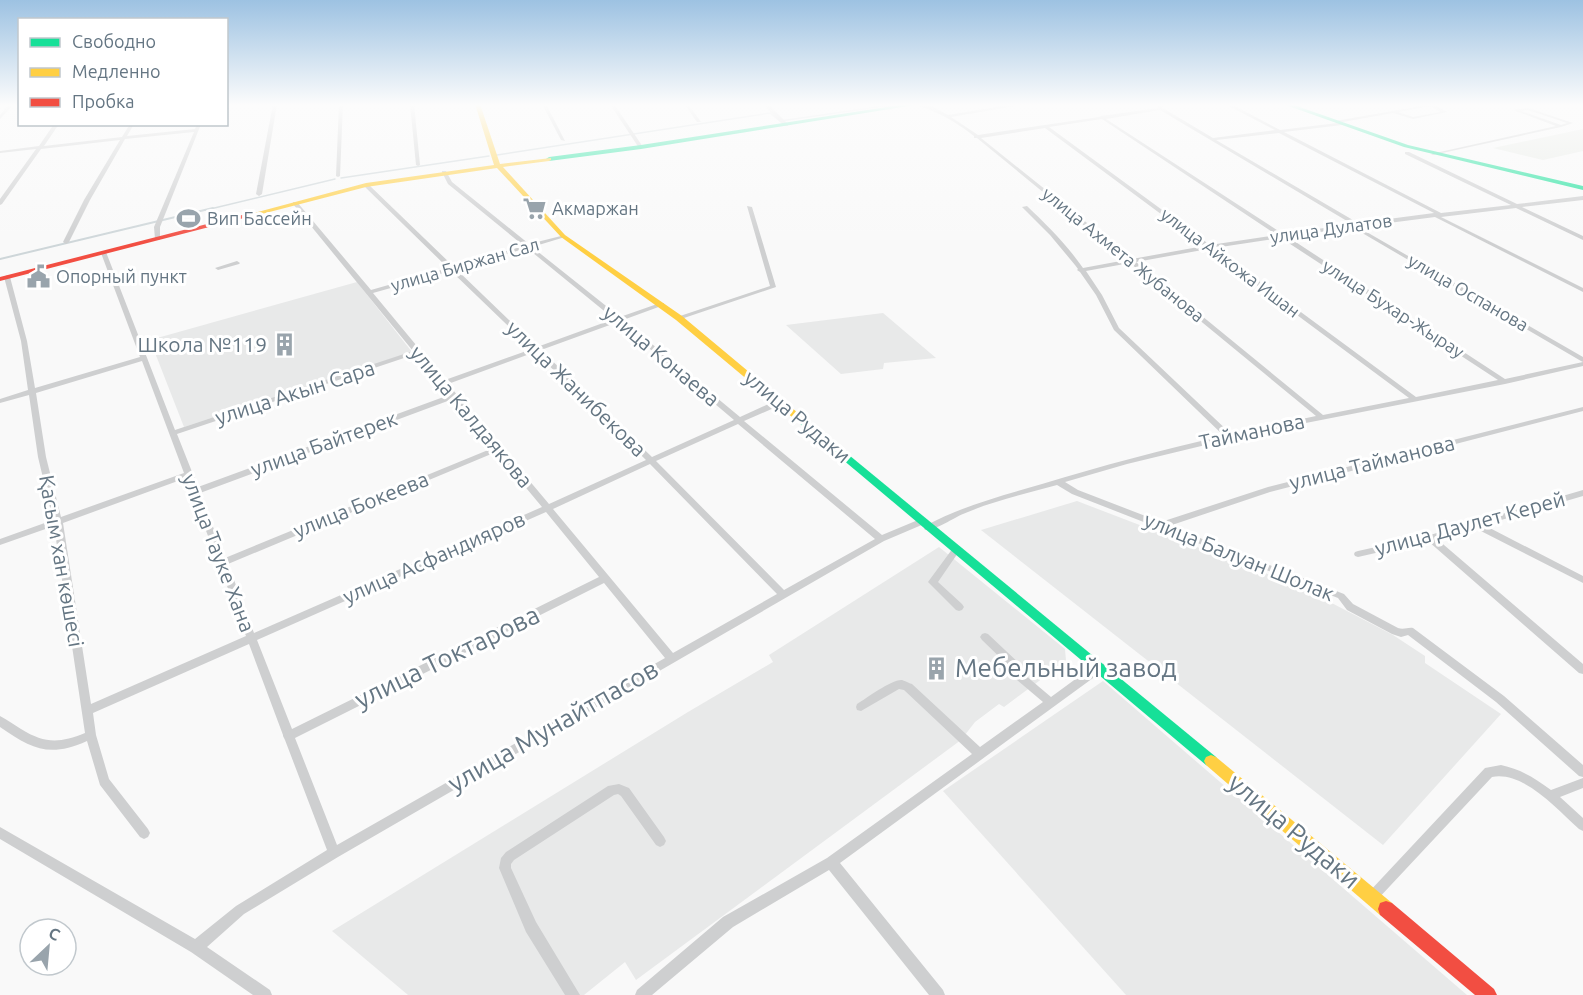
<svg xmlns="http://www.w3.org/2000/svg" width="1583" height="995" font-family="Ubuntu,sans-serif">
<rect width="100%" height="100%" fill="#f9f9f9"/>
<g fill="#e8e9e9">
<path d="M357,282L412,352L184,427L150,340Z"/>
<path d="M883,313L936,358L884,363L883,369L841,374L786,325Z"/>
<path d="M1077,501L1301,587L1393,635L1425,656V663L1501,714L1383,845L981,530Z"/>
<path d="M939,547L1065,649L1066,661L1004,707L999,704L975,722L961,740L636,980L625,962L584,995H408L332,931L688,712L773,662L769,655Z"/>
<path d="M1103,681L1467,995H1126L943,791Z"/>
</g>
<path fill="#e8ebe6" d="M1583,129V151L1543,160L1493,148Z"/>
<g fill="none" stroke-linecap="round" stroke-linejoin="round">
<g stroke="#ced6d9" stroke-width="1.5">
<path d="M887,105L894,104"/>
<path d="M497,155L770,113L780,121L884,106"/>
<path d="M341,178L489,156"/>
<path d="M206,210L335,179"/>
</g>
<path stroke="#ced6d9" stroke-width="2" d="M0,259L213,208"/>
<g fill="#cecfd0" fill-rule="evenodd">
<path d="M9,104H14L0,119V115Z"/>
<path d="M273,104H277L262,194L259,196L256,194Z"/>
<path d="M339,104H343L340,176L338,177L336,176Z"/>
<path d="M410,104H414L420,165L418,166L416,165Z"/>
<path d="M542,104H546L565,141L561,140Z"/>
<path d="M610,104H614L643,147V148H639Z"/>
<path d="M684,104H688L701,122H697Z"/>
<path d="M763,104H768L788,124V126H784Z"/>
<path d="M882,104H887L892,109L889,110Z"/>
<path d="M921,104L933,107L948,115L1014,104H1027L951,117L978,135L1099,117L1101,116L1158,108L1157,105L1170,104L1161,107L1213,138L1275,130L1225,104H1231L1280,130L1337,123L1335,122V121L1433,104L1447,112L1413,119L1393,113L1337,123H1344V124L1342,125L1284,132L1441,213L1511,205L1405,154V152H1409L1517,204L1583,196V200L1522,207L1583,236V240L1516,208L1441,217L1583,288V292L1435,217L1358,227L1583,357V366L1505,384L1255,433L1127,464L1065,482L1078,490L1161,522L1268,487L1583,407V411L1270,492L1169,526L1344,594L1353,604L1398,628C1404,630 1408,627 1413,628L1504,696L1583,765V777L1579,776L1496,702L1408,635L1401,637L1392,634L1347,610L1338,598L1072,494L1057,485C1025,494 993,501 963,514C953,518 935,531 925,530L924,528L925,526C962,506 1001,496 1042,484C1102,466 1163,449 1224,436L1114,330L1096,295L1080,272L1077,270L1078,269L1075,265L1050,235L1022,207L1027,206C1047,225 1067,245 1083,268L1126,260L977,138H974V136C961,126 946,116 930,110C926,108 920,107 916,105ZM1430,106L1441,112L1413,117L1398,112ZM1160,110L1352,224L1283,234L1106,119ZM1102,119L1277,235L1210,245L1049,127ZM1045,128L1204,246L1132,259L981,138ZM1279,133L1434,213L1358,223L1216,140ZM1352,227L1581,361L1583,362L1505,379L1288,237ZM1281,238L1498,380L1416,397L1214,248ZM1208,249L1409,398L1323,415L1136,262ZM1130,263L1316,416L1231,434L1119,328L1102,295L1086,271Z"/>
<path d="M1300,104H1312L1293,108L1291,107Z"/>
<path d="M1528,108L1573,123L1561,127L1433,155L1431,154L1556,126L1513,110ZM1528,110L1567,123L1561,125L1521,111Z"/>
<path d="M54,124H59L44,146L122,137L130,124H134L127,136L195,129L197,124H201L160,227V240L155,239L154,227L194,132L125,139L90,200L69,242L66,244L63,242L84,200L120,140L41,149L2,204L0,205V199L36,149L0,153V151L39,146Z"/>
<path d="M442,171H446L452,182L529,244L565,235V237L532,247L620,317L660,303H664V305L623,320L740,417L777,400H783L784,402L783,404L744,421L882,535L918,520L921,519L925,522L924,524L884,541L338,857L244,914L207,947L270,990L272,995H253L191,952L0,839V827L195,939L236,906L327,850L285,740L283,736V735L249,644L93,713L96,735L109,779L148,829L150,833L148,837L144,839L140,837L100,785L87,741C49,758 32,749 0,727V716C8,720 14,725 21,729C45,744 60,743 85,733L54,526L0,545V539L53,520L38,457L29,395L0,403V399L28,390L21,341L4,277L7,275L10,277L27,341L35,388L140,357L101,253L106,252L175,430L413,351L293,204V202H297L371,290L448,268L364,186V184H368L453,266L524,246L448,184L442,172ZM527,248L614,319L537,347L456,269ZM451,271L532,349L445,380L373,293ZM618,322L734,420L652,457L541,350ZM535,352L646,460L549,504L448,384ZM416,354L449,395L198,487L177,434ZM142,361L184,473L61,517L46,457L36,393ZM453,399L493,448L225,558L200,493ZM738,424L875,539L784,590L656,461ZM496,452L542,507L254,633L228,564ZM650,464L777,594L673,653L553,509ZM186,478L246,636L91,704L63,523ZM546,512L599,577L292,729L257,640ZM604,583L665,658L337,845L295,738Z"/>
<path d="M747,206L752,207L776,287L681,319H677V317L770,286Z"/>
<path d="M237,261L240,263L239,264L218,270L215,268Z"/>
<path d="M1583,490V496L1484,525L1583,576V583L1475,528L1437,539L1583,664V674L1579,673L1428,541L1358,557L1355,556L1354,554L1355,552L1358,551L1430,535Z"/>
<path d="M956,547L959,548L960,550L938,582L962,604L964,607L962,610L959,611L956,610L928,582L953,548Z"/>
<path d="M985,633L988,634L1022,666L1025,675L1051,697L1096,664L1100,663L1104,664L1105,667L1104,670L840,863L943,990L945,995H929L829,870L733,927L652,995H635L637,990L723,917L827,858L972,754L904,690L899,689L861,711L857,710L856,707L857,704C867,698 892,679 902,680C903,680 911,684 912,684L980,747L1043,702L1017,680L1014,671L982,640L980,637L982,634Z"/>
<path d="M1501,765C1520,769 1535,778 1551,790L1583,778V788L1560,797L1583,818V831L1579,829C1557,809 1524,771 1492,777L1376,901L1372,903L1368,901L1366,897L1368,893L1485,768Z"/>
<path d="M619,784L629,788L664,837L666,841L664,845L660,847L656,845L621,796L618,794L614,795L514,860L511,864V868L536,922L580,995H565L526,932L499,868L501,858L506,852L608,786Z"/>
</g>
<g fill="#16e098" fill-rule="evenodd">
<path d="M906,104H921L641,149L549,161L546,159L549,157L641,145Z"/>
<path d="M1283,104H1291L1408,145L1583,186V190L1404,147Z"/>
<path d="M801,417L804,418L1216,757L1218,761L1216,765L1211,767L1206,765L798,422L796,420Z"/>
</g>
<g fill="#ffcf43" fill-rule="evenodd">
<path d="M475,104H480L500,164L551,158V160L549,161L503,167L565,235L682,316L804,418L806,420L804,422H798L676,320L561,237L497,168L366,187L246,218L243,216L366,183L494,165Z"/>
<path d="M1211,755L1216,757L1392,903L1394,909L1392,915L1386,917L1380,915L1206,765L1204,761L1206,757Z"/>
</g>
<g fill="#f24e42" fill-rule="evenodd">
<path d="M246,214L249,216L248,217L0,281V277Z"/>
<path d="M1386,901L1392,903L1494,989L1497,995H1475L1380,915L1378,909L1380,903Z"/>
</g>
</g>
<linearGradient id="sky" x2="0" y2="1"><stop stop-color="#9dc2e2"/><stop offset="0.43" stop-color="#fcfcfc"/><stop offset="1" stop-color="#fcfcfc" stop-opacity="0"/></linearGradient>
<rect width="1583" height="244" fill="url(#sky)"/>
<defs>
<symbol id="supermarket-bare" viewBox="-9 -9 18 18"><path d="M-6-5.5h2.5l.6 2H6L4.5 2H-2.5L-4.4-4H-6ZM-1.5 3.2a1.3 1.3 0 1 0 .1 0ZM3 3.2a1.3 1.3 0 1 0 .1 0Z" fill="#99a4ac" stroke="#fff" stroke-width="2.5" paint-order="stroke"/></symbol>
<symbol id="stadium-bare" viewBox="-9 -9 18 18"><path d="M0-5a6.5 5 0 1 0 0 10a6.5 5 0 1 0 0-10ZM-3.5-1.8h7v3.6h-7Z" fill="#99a4ac" stroke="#fff" stroke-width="2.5" paint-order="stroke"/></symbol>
<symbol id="civic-bare" viewBox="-9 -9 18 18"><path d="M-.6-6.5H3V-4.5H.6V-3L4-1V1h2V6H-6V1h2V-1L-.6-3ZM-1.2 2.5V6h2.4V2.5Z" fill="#99a4ac" stroke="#fff" stroke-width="2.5" paint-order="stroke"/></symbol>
<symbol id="building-bare" viewBox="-9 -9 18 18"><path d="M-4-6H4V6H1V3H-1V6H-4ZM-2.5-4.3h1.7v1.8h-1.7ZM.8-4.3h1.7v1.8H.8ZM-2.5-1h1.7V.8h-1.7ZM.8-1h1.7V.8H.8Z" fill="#99a4ac" stroke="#fff" stroke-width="2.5" paint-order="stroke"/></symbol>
</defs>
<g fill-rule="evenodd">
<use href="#supermarket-bare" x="518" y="192" width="33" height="33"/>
<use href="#stadium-bare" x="172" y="202" width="33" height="33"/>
<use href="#civic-bare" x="22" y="260" width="33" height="33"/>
<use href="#building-bare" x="268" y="328" width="33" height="33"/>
<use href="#building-bare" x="920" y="652" width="33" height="33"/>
</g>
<g text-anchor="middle" stroke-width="6" stroke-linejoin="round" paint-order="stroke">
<g font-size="18" fill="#657683" stroke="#fff" text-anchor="start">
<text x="552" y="215">Акмаржан</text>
<text x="207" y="225">Вип Бассейн</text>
<text x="56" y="283">Опорный пункт</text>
</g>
<g font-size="18" fill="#657683" stroke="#fff">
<text transform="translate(1331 229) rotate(-8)" y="6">улица Дулатов</text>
<text transform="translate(1123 255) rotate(39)" y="6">улица Ахмета Жубанова</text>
<text transform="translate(1230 263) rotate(37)" y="6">улица Айкожа Ишан</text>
<text transform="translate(465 265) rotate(-16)" y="6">улица Биржан Сал</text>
<text transform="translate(1468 293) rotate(30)" y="6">улица Оспанова</text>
<text transform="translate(1393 309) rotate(33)" y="6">улица Бухар-Жырау</text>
</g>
<g font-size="21" fill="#657683" stroke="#fff" text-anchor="end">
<text x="267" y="352">Школа №119</text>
</g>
<g font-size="21" fill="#657683" stroke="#fff">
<text transform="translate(661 356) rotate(40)" y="7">улица Конаева</text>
<text transform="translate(576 389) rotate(44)" y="7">улица Жанибекова</text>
<text transform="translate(295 393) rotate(-18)" y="7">улица Акын Сара</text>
<text transform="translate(471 417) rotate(50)" y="7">улица Калдаякова</text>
<text transform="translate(797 417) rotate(40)" y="7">улица Рудаки</text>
<text transform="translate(1252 432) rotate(-12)" y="7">Тайманова</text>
<text transform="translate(324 444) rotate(-20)" y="7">улица Байтерек</text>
<text transform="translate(1372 463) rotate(-14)" y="7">улица Тайманова</text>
<text transform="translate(361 505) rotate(-22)" y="7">улица Бокеева</text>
<text transform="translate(1470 524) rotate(-15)" y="7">улица Даулет Керей</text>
<text transform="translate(218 553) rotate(69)" y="7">улица Тауке Хана</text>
<text transform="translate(1239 557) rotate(22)" y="7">улица Балуан Шолак</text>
<text transform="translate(434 558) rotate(-24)" y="7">улица Асфандияров</text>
<text transform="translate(61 561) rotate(80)" y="7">Қасым хан көшесі</text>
</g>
<g font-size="26" fill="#657683" stroke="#fff">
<text transform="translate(447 657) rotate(-26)" y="9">улица Токтарова</text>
<text transform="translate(553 726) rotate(-30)" y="9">улица Мунайтпасов</text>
<text transform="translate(1294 831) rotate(40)" y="9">улица Рудаки</text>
</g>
<g font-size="26" fill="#657683" stroke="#fff" text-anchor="start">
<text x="955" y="677">Мебельный завод</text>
</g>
</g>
<rect x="18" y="18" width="210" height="108" fill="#ffffff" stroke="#c1c8cd" stroke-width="1.5"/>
<rect x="30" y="38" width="30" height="9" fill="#16e098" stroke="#c1c8cd" stroke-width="1.5"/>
<text x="72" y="48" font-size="18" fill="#657683">Свободно</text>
<rect x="30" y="68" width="30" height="9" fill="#ffcf43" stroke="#c1c8cd" stroke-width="1.5"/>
<text x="72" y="78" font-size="18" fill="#657683">Медленно</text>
<rect x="30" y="98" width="30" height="9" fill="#f24e42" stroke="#c1c8cd" stroke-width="1.5"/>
<text x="72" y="108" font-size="18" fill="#657683">Пробка</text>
<g transform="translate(48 947) rotate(26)"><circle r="28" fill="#ffffff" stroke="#c1c8cd" stroke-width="1.5"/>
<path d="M0-4.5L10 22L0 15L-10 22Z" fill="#99a4ac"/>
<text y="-9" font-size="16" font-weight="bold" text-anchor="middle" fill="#657683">С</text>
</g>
</svg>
